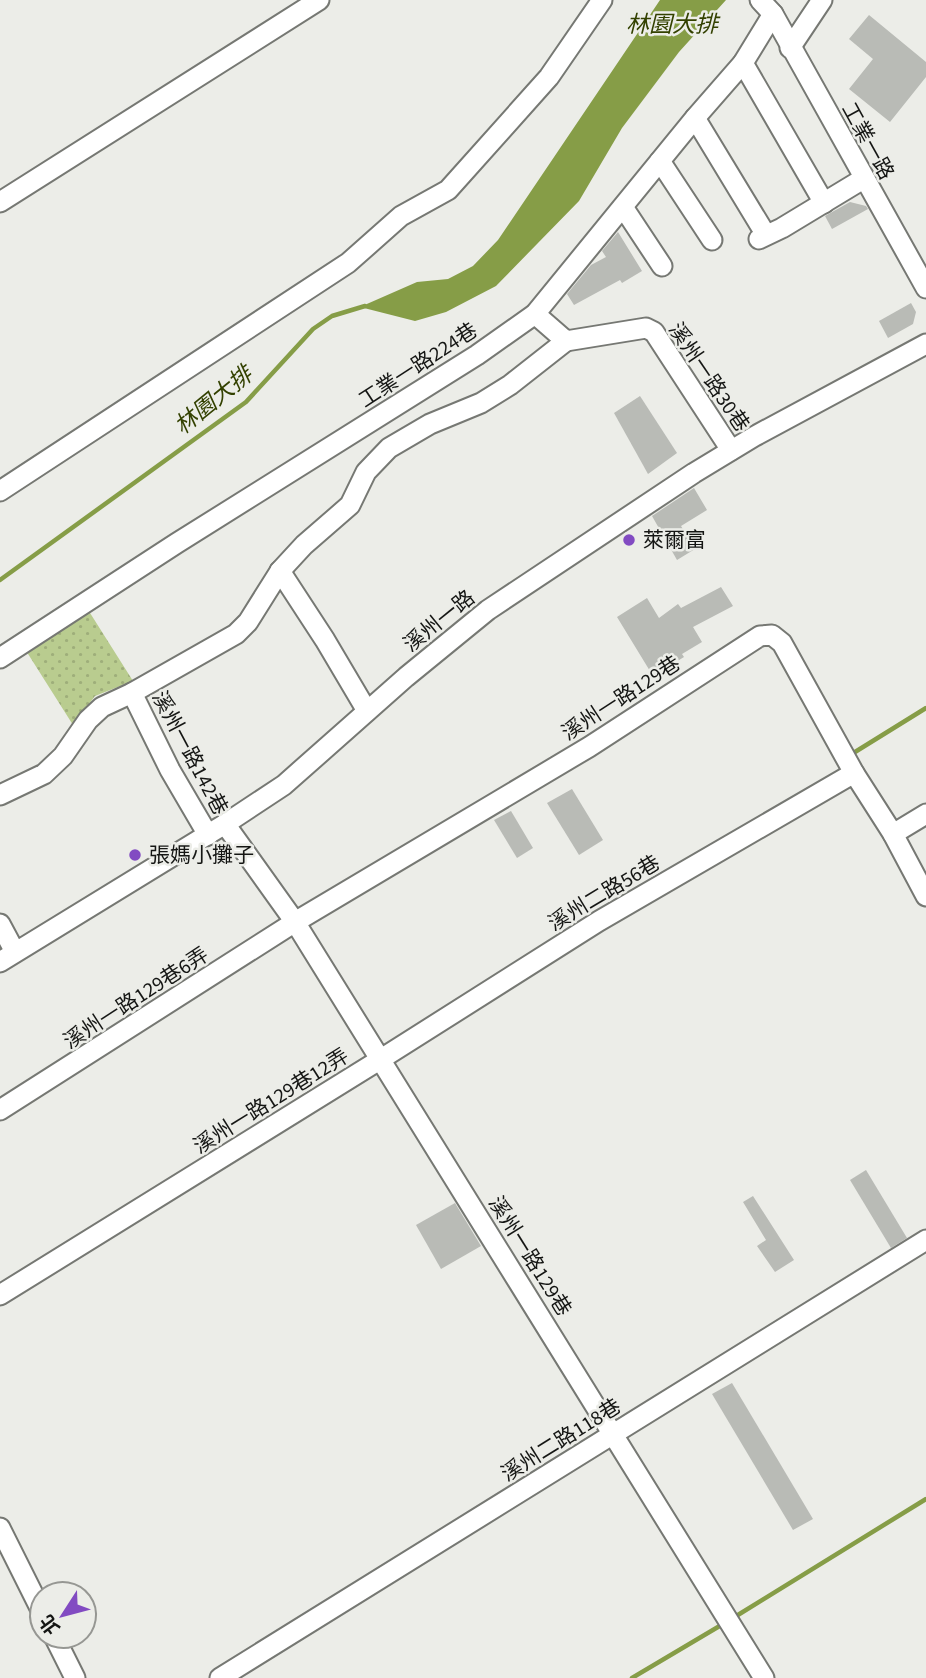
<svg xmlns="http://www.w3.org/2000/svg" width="926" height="1678" font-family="'Source Sans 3','Noto Sans TC',sans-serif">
<defs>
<pattern id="park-dots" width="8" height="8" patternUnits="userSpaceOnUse" patternTransform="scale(1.75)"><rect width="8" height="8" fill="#b9cc8f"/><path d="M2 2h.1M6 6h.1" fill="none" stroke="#9eae7a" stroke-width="1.8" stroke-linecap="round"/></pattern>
</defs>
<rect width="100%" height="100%" fill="#ecede8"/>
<path fill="url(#park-dots)" d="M85,605L133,681L95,696L73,725L23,646Z"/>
<path fill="#869d47" d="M660,0H726L679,52L622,128L579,201L496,286L446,312L415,321L360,307L417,282L448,279L473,266L498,240Z"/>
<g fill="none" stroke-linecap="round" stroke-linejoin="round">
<g stroke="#869d47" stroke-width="4.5">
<path d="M0,580L246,402L313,329L332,316L365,306"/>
<path d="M855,752L926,708"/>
<path d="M733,1618L926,1499"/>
<path d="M632,1678L723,1624"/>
</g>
</g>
<g fill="#b9bbb6">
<path d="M869,15L926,62V77L890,122L849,89L873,59L849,39Z"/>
<path d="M850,202L866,206L868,209L832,229L825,216Z"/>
<path d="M618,232L642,271L622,283L620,280L574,305L567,294L591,265L606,257L602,251Z"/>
<path d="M911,303L916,312L913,324L888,338L879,321Z"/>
<path d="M640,396L677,453L648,474L614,413Z"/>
<path d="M694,488L707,510L681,526L695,549L677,560L652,516Z"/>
<path d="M721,587L733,606L693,627L702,642L682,654L684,657L653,676L617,617L647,598L659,618L678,604L681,608Z"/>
<path d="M572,789L603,840L579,855L547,803Z"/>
<path d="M511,811L533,848L517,858L494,820Z"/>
<path d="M866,1170L907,1238L891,1248L850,1180Z"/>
<path d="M753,1196L794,1260L775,1272L757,1246L766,1240L743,1202Z"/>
<path d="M455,1203L481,1246L441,1269L416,1225Z"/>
<path d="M732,1383L813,1519L793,1530L712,1394Z"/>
</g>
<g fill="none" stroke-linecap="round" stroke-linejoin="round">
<defs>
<g id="minor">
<path d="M760,0L773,14L926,288"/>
<path d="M790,48L822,0"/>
<path d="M743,63L824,203"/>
<path d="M695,118L766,235"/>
<path d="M660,161L712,240"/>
<path d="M0,202L319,0"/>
<path d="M623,207L662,266"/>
<path d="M759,239L782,228L863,179"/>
<path d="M535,314L566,341L646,328L654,332L731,450"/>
<path d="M0,491L348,263L401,216L448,190L549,77L602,0"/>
<path d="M280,571L325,640L367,711"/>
<path d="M0,658L177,543L477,355L535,314L695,118L743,63L773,14"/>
<path d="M132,693L170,770L208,835"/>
<path d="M0,795L44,774L63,756L88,720L102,707L132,693L236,634L248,622L280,571L304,545L350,505L366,472L389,448L430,424L481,403L510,385L566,341"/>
<path d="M225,824L295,922L764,1678"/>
<path d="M893,834L926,814"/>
<path d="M0,924L15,952"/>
<path d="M0,962L225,824L284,785L406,677L488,610L694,473L755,436L926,344"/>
<path d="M0,1110L295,922L589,747L760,636L772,635L782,643L854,773L893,834L926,896"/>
<path d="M0,1295L381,1059L599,921L854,773"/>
<path d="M0,1528L42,1612"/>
<path d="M54,1636L75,1678"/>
<path d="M220,1678L926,1240"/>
</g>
</defs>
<use href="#minor" stroke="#767873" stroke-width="23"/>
<use href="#minor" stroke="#fff" stroke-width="19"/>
</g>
<g fill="#824bc2" stroke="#ecede8" stroke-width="2.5">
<circle cx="629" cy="540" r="7"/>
<circle cx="135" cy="855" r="7"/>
</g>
<g text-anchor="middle" stroke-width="5" stroke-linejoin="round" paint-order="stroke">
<g font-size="21" fill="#151614" stroke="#ecede8">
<text transform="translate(868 141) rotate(61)" y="7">工業一路</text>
<text transform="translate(418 365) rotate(-33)" y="7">工業一路224巷</text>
<text transform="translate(709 377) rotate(56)" y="7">溪州一路30巷</text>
<text transform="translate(439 621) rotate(-39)" y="7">溪州一路</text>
<text transform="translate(621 698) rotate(-33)" y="7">溪州一路129巷</text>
<text transform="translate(190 753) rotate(62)" y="7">溪州一路142巷</text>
<text transform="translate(604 893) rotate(-31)" y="7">溪州二路56巷</text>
<text transform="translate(136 998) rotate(-33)" y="7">溪州一路129巷6弄</text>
<text transform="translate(271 1101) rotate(-32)" y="7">溪州一路129巷12弄</text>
<text transform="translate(530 1256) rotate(58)" y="7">溪州一路129巷</text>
<text transform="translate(561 1440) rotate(-32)" y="7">溪州二路118巷</text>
</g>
<g font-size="21" fill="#151614" stroke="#ecede8" text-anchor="start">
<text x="643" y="547">萊爾富</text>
<text x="149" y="862">張媽小攤子</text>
</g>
<g font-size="23" font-style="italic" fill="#334100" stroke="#ecede8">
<text x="672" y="32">林園大排</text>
<text transform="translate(213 400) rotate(-39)" y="8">林園大排</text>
</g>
</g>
<g transform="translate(63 1615) rotate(234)"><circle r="33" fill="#ecede8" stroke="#969793" stroke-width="2"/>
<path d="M0-5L12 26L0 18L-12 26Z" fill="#824bc2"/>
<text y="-10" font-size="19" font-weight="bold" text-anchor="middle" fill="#151614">北</text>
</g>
</svg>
